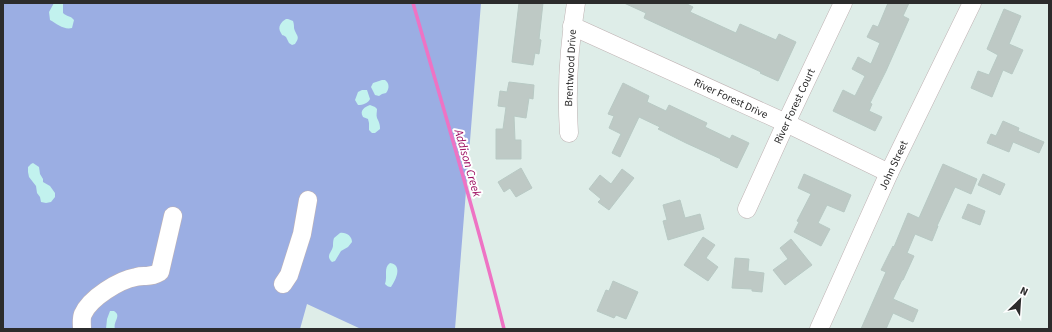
<svg xmlns="http://www.w3.org/2000/svg" width="1052" height="332" font-family="'Source Sans 3',sans-serif">
<rect width="100%" height="100%" fill="#deede8"/>
<path fill="#9baee3" d="M3,3H481L455,329H361L307,304L300,329H3Z"/>
<g fill="#c2f2ee">
<path d="M54,3H63V13C67,17 70,15 74,20L72,28C64,30 57,24 50,20L49,12Z"/>
<path d="M286,19H288L293,21C294,24 294,26 294,28C296,36 301,36 295,44L292,45L289,43C288,41 287,39 286,37C283,34 283,37 281,33C277,27 281,22 286,19Z"/>
<path d="M382,80H385C389,83 390,88 386,93L382,94L379,96L375,95L371,87L373,83Z"/>
<path d="M362,90H367L370,99C368,103 363,105 358,105L355,100L358,92Z"/>
<path d="M370,105L375,107L377,109C377,112 376,115 377,118C379,122 380,124 380,129L375,133H372L369,130V123L368,119L363,117C359,110 365,107 370,105Z"/>
<path d="M33,163L39,167L40,174L43,179V182L50,186L55,193V197L51,202L46,203L41,202L40,197L37,193L36,186L29,177L28,172V167L31,164Z"/>
<path d="M340,233C346,232 352,236 352,242L348,247L341,251L335,261L332,262C325,255 332,253 333,246C333,243 333,241 334,238Z"/>
<path d="M390,263C403,265 396,280 391,287C388,287 387,286 385,284C388,276 383,268 390,263Z"/>
<path d="M110,311H114C122,316 113,321 115,329H106L107,319Z"/>
</g>
<g fill="none" stroke-linecap="round" stroke-linejoin="round">
<path stroke="#ee73c4" stroke-width="3.5" d="M413,3C444,111 477,219 504,329"/>
</g>
<g fill="#bec9c5" stroke="#b8c9c4">
<path d="M519,3H543L539,39L541,40L539,54L535,53L533,65L512,62Z"/>
<path d="M624,3H685L693,7L690,12L736,33L740,24L776,40L779,34L796,42L778,81L760,73L761,72L644,18L646,13Z"/>
<path d="M888,3H909L903,16L909,19L886,71L870,103L872,104L869,111L882,117L875,131L833,111L843,90L855,96L865,76L852,69L858,57L871,64L880,43L867,37L873,25L878,27Z"/>
<path d="M1004,9L1021,16L1009,44L1023,50L1012,74L1003,70L992,97L971,88L978,71L989,75L998,55L987,49Z"/>
<path d="M509,82L534,85L533,99L529,98L526,118L514,116L515,140H521V159H496V129H503L506,107L498,106L500,91L507,92Z"/>
<path d="M623,83L649,96L647,102L666,111L669,105L707,123L705,127L730,139L732,135L749,143L737,168L720,160L721,159L686,143L658,129L660,127L639,117L620,157L612,153L621,134L609,128L614,116L608,114Z"/>
<path d="M1003,121L1019,128L1018,131L1044,142L1039,153L1013,142L1009,152L987,143L991,134L996,136Z"/>
<path d="M943,164L977,179L971,194L955,187L937,226H938L932,241L915,234L907,253L914,256L903,280H902L893,299L918,310L913,322L893,313L886,329H861L886,272L881,270L893,246L894,247L908,213L919,218Z"/>
<path d="M521,168L532,188L516,197L510,188L504,192L498,182Z"/>
<path d="M622,169L634,178L609,210L598,202L601,199L589,189L600,175L611,184Z"/>
<path d="M804,174L851,195L844,212L827,205L818,223L830,229L821,246L794,232L799,222L797,221L811,194L798,188Z"/>
<path d="M983,174L1005,184L1000,195L978,185Z"/>
<path d="M680,200L685,218L700,214L704,229L668,240L663,221L667,220L663,205Z"/>
<path d="M968,204L985,211L980,225L962,218Z"/>
<path d="M703,237L715,245L706,258L718,267L708,281L684,265Z"/>
<path d="M791,239L812,265L785,285L773,270L788,259L780,248Z"/>
<path d="M735,258L749,259L748,271L764,273L762,292L752,291V289L732,288Z"/>
<path d="M613,281L638,292L626,319L616,315L614,318L597,311L606,290L609,291Z"/>
</g>
<g fill="none" stroke-linecap="round" stroke-linejoin="round">
<defs>
<g id="minor">
<path d="M572,26L786,123L889,173"/>
<path d="M569,133C566,90 569,46 576,3"/>
<path d="M747,209L786,123L843,3"/>
<path d="M283,284L289,275L302,234L308,200"/>
<path d="M82,329C82,324 81,318 83,314C90,298 119,280 136,277C146,274 148,279 160,272L163,259L173,216"/>
<path d="M819,329L889,173L972,3"/>
</g>
</defs>
<use href="#minor" stroke="#bfb2b3" stroke-width="19"/>
<use href="#minor" stroke="#fff" stroke-width="18"/>
</g>
<g text-anchor="middle" stroke-width="4" stroke-linejoin="round" paint-order="stroke">
<g font-size="11" fill="#2c2c2c" stroke="#fff">
<text transform="translate(570 68) rotate(-87)" y="4">Brentwood Drive</text>
<text transform="translate(731 98) rotate(25)" y="4">River Forest Drive</text>
<text transform="translate(794 106) rotate(-65)" y="4">River Forest Court</text>
<text transform="translate(893 165) rotate(-65)" y="4">John Street</text>
</g>
<g font-size="12" font-style="italic" fill="#9d0f61" stroke="#fff">
<text transform="translate(468 163) rotate(74)" y="4">Addison Creek</text>
</g>
</g>
<rect width="1052" height="332" fill="none" stroke="#2c2c2c" stroke-width="8"/>
<g transform="translate(1020 300) rotate(25)" stroke="#ffffff" stroke-width="3" paint-order="stroke">
<path d="M0-3L7 15L0 10L-7 15Z" fill="#2c2c2c"/>
<text y="-6" font-size="11" font-weight="bold" text-anchor="middle" fill="#2c2c2c">N</text>
</g>
</svg>
